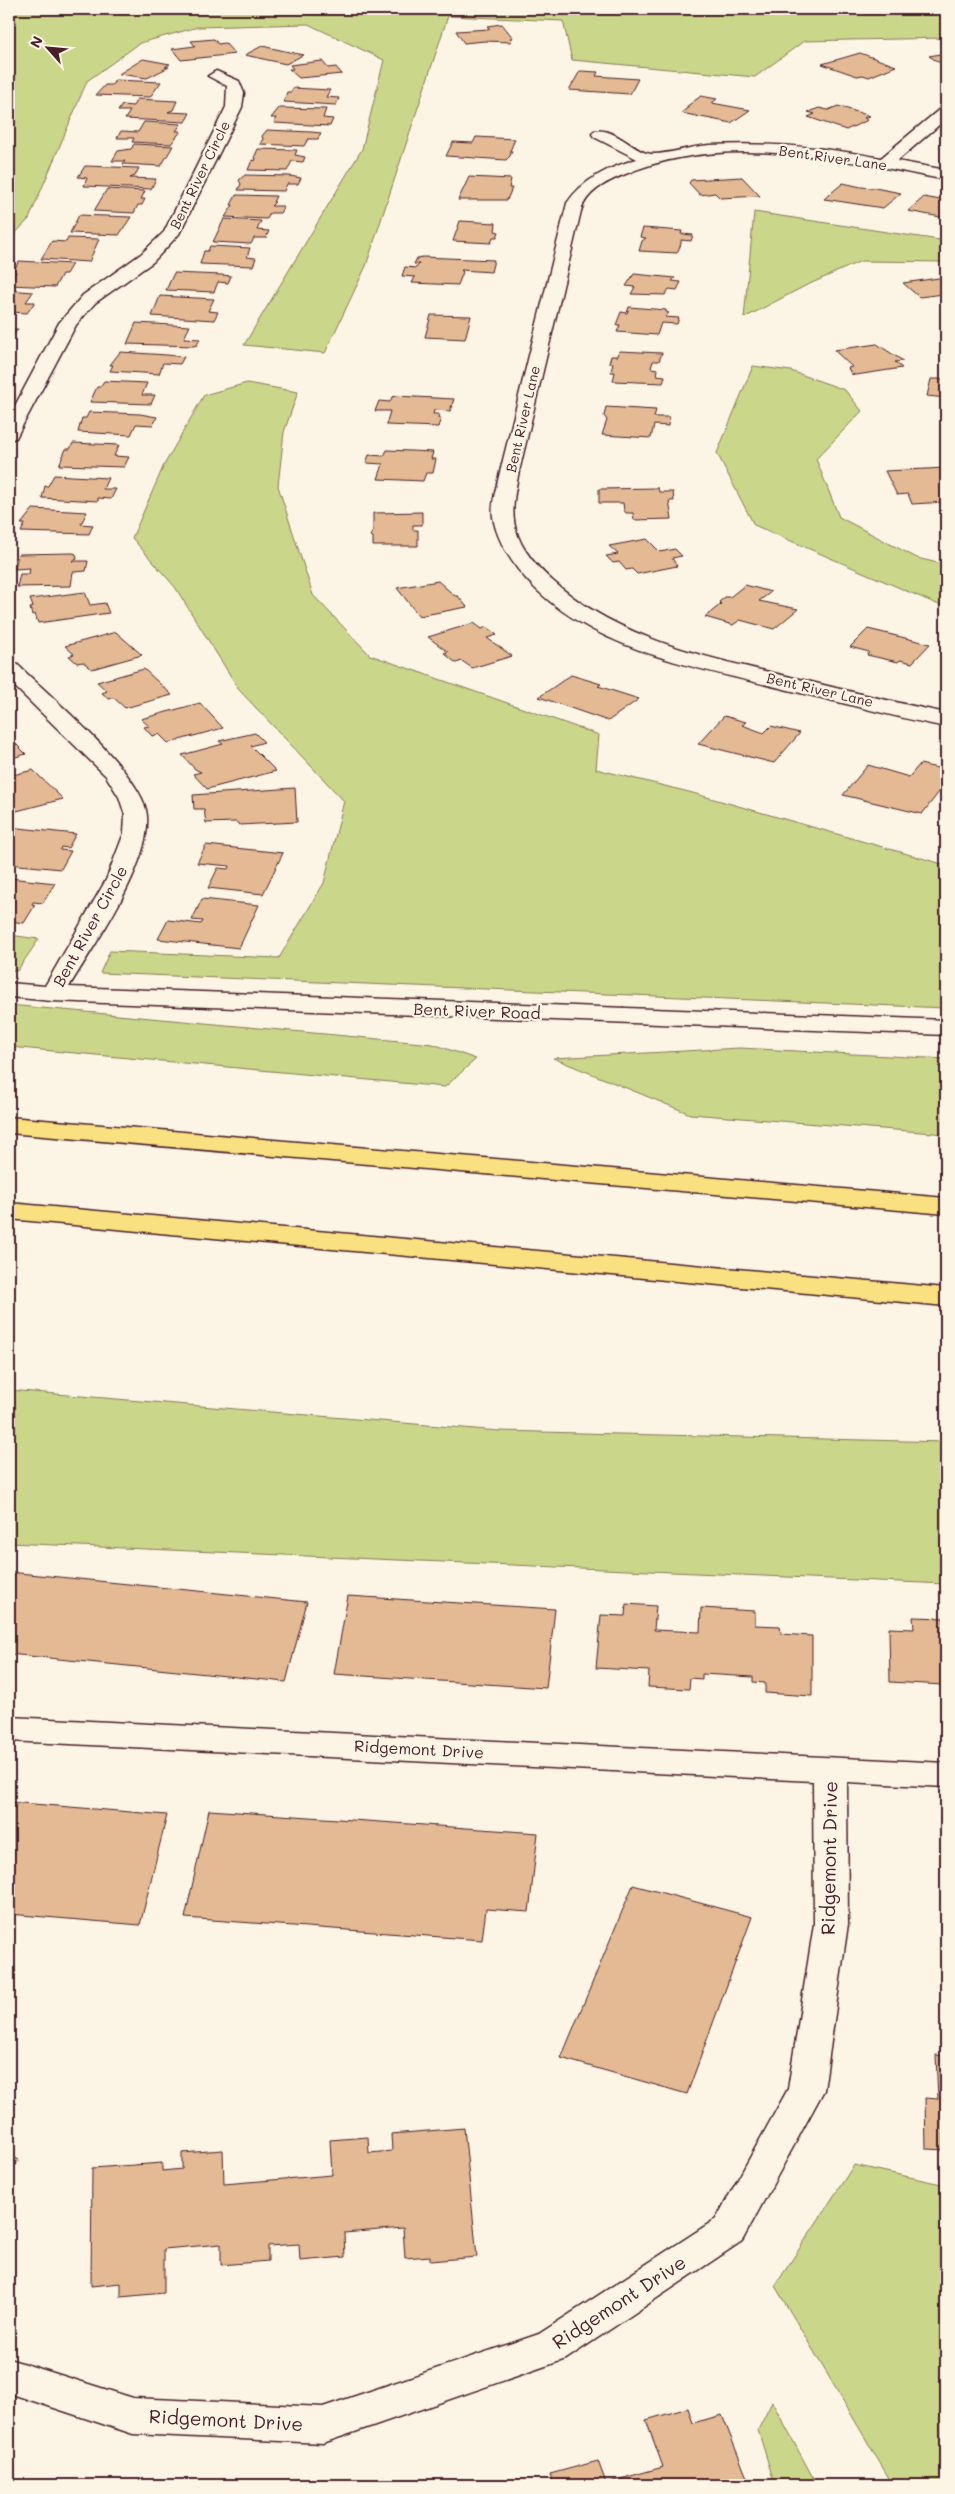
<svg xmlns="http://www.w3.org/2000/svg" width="955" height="2494" font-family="Mali,sans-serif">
<rect width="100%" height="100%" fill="#fcf5e5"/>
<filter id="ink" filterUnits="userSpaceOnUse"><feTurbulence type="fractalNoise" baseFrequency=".02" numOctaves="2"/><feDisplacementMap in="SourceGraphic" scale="10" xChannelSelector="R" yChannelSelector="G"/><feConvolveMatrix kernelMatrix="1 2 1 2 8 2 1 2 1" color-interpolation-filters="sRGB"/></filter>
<g filter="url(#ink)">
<g fill="#cad689" stroke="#8a7a5a">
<path d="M16,9H946V38L804,41L755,77L572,60L563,21L448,16L366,266L325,353L244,345L362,149L384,60L308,24L198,27L140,43L87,81L29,219L9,240V17Z"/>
<path d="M754,212L946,241V262L861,261L803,287L744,318Z"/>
<path d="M753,366L791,371L845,390L862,411L816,459L839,517L917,558L946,565V608L754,525L717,453Z"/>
<path d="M247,383L298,392L284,432L278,486L313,595L370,655L599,735L596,769L689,792L946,865V1008L100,973L110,951L279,958L324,883L344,801L240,691L175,587L132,538L164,465L204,395Z"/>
<path d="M9,935L39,939L17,971L9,970Z"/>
<path d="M9,1005L433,1044L476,1059L445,1087L9,1047Z"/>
<path d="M740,1048L946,1059V1134L690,1114L553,1058Z"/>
<path d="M9,1390L499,1431L946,1442V1584L9,1543Z"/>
<path d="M854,2165L946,2185V2485H893L775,2286Z"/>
<path d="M772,2402L817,2485H775L758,2430Z"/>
</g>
<g fill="#e3ba93" stroke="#4a1f2b">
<path d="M502,24L513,38H510L512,40L510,42L485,41L464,43L456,31L490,29L487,26Z"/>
<path d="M214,39L218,44L225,43L235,54L181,60L172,49L195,46L191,41Z"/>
<path d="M262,46L303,55L286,64L245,55Z"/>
<path d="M860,53L896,66L869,77L863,75L857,76L822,64Z"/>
<path d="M946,53V63H940L929,56Z"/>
<path d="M143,59L170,64L165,67H169L147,78L119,74Z"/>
<path d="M322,61L328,68L336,67L342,74L299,78L289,69H293L290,65Z"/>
<path d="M580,71L598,72L596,76L638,79L630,94L569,90Z"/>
<path d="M115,80L161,82L150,97L96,95L105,85H112Z"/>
<path d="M293,88L330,90L326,97L339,98L336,105L284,102L287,92H291Z"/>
<path d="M701,96L717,99L712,103L750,110L731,123L681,113L689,107H686Z"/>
<path d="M137,99L177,101L173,110L168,112L190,113L185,122L125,119L130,111H118L122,105L133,106Z"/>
<path d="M838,106L870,116L864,118L868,120L846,130L808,117L815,114L808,112L819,108L828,110Z"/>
<path d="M279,108L326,109L323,118L333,119L330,126L274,123L276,118H271Z"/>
<path d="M144,122L181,124L176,131H181L171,144L132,142L134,138H117L121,131L138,132Z"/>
<path d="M267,130L311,132L321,133L318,139H308L304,146L260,144L263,139L262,136Z"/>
<path d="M476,137L515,139L510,151H512L510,156L506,160L446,156L453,142L473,143Z"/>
<path d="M134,144L173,146L161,166L123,164L125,161H112L118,151L131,149Z"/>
<path d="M258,149L297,150L295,155L305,157L303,162L292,161L287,171L248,170L252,160L255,161L256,158H254Z"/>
<path d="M85,166L139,168L135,176L130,178L156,179L151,189L84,186L87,178L78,177Z"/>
<path d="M245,175L290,176L301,178L298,184H287L284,191L238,190L241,184L239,180Z"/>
<path d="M469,177L511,179L509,188H512L507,200H458Z"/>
<path d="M742,177L760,196L720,198L715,193L700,195L689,183L691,180Z"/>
<path d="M843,183L861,187L875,188L901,193L883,208L824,199Z"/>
<path d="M107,189L145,191L141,199H145L142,205H138L134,213L94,211Z"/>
<path d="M236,195L276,196L273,202H275L271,206H284L280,213H270L267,219L225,217L233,205H231Z"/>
<path d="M924,197L946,201V218L908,211Z"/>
<path d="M79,215L131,217L119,235L70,233Z"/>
<path d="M224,219L261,221L257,230L269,231L266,238H254L251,244L213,242Z"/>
<path d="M460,221L496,223L495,231L499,232L497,237H493L491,243L453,241Z"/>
<path d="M643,228L682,231L681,234L693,235L691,241L681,240V244L677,253L639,251L642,241L646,238L640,237Z"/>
<path d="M68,238L99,239L89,262L41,259L52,241L66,242Z"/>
<path d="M210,246L250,248L247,257L256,258L253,266L200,264L204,251H208Z"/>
<path d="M423,257L494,260L491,272L461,270L463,272L458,285L412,283L415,277L402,276L405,267L416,268L419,264H414L417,258Z"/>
<path d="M19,261L72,264L66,274H62L55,287L9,285V278L13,277L16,272H13Z"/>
<path d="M174,273L221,275L231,276L228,283L218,282L214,292L166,290Z"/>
<path d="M634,274L675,278L672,281L681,282L677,290L669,289L665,295L631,294L635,287L626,286Z"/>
<path d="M946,277V296L944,294L919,297L903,283Z"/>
<path d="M9,290L33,292L26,302H35L27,313L9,312Z"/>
<path d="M160,296L214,299L208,311L218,312L214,320L152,316Z"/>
<path d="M629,307L666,310V312L669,313L665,317L679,318L677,324L661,323L657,335L617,332L620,325H616L621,312L627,313Z"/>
<path d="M431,315L471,316L465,339L425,337Z"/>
<path d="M136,323L190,326L184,338L200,339L197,345L193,346L127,344Z"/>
<path d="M9,329H18L9,341Z"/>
<path d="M877,344L903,361L895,362L902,368L856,375L851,374L848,368L852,367L834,350Z"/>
<path d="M619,351L662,353L659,361H653L651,368L658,369L657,375L665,376L663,383L613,381L615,372H611L613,363H609L611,356H618Z"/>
<path d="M120,352L167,355L184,357L180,364L163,363L159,374L110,371L113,365H110Z"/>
<path d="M931,379H946V398L927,396Z"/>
<path d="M104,381L147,383L142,395H155L151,404L90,402L97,387H100Z"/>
<path d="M396,396L454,399L450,411L434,410L433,414H439L438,418H441L438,427L386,425L390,411H375L379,401L390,402L392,397Z"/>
<path d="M606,407L656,410L654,417H669L668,426L654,425L651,438L602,435L607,420L604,416Z"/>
<path d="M89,412L140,414L157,417L153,425L136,424L131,435L78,432L82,418H86Z"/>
<path d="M73,443L119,445L114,456L129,457L124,467L59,465L66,449H70Z"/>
<path d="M387,450L433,452L431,459H436L433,473H426L423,481L378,479L383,464L366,463L369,455L384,456Z"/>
<path d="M946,468V502L912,504L908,494L897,495L885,471Z"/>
<path d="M54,475L108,478L103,489H116L111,499L98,498V501L42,498L45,486H48Z"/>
<path d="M658,488L659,492H673L674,501H669L672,519L634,520L633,513H626L624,510L623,503H599V489Z"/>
<path d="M33,509L87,512L81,524L93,525L89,534L21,532L25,524H21Z"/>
<path d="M422,512V525H413V530H418V546H373V537L370,536L373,531V513Z"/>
<path d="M647,539L660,552L675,549L682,556L672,558L677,566L637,574L632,569L626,570L619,562L613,563L606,556L618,554L609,546Z"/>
<path d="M73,553L76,554L77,559L72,561H88L86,571L73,572L71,586L17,587L20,574H29L30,568L15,569L18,554Z"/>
<path d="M438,581L455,596H458L467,607L419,616L397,588Z"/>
<path d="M745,585L771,592L759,601L798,609L774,629L740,620L733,625L705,617L721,604L719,602L725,597H730Z"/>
<path d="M85,592L90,605L105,603L109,613L38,623L35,614L32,615L30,608L33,607L30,599Z"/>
<path d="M474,623L482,629L486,627L497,635L487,638L512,656L472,668L462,661L456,663L444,653L448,652L428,637Z"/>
<path d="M868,629L930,644L912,663L900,660L898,662L867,655L869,652L850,647Z"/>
<path d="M116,632L142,655L92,669L83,662L77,663L69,656L74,654L65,646Z"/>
<path d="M144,669L172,695L125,708L114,698L109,699L102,693L107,691L97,682Z"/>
<path d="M571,675L601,684L598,686L639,699L608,721L539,697Z"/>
<path d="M200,703L223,728L168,743L159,734L152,736L144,727L149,726L141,719Z"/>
<path d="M724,716L746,722L742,725L764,733L771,726L800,733L774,763L698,744Z"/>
<path d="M9,733L15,741H13L26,754L9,759Z"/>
<path d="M255,733L264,742L251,746L276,771L207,789L193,774L201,772L195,769L182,755L223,744L219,741Z"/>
<path d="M920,764L946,770V783L922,814L843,795L868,765L909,777Z"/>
<path d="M33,770L63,799L9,813V776Z"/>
<path d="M295,788L297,822L240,825L236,822L206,823L204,809H194L193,795Z"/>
<path d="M9,827L76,834L68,848L61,847L60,850L71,851L61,869L9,864Z"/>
<path d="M206,845L283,853L263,894L208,888L218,868L228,869L230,866L197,863Z"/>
<path d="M9,878L55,883L43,903L33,902L32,904L35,905L24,923L9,921Z"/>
<path d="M202,899L259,905L239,948L158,939L168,920L201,924L203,921L192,920Z"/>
<path d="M9,1572L307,1602L286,1682L9,1654Z"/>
<path d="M348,1596L555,1609L546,1688L334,1674Z"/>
<path d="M626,1604L656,1606L654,1630L700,1632L701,1608L755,1611V1625L780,1626L781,1634L812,1636V1696L765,1693V1683L753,1682V1677L702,1674V1679L690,1678L689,1689L648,1687L649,1671L596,1668L601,1615L625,1616Z"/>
<path d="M913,1617L944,1618L946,1643V1700H944L943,1685L890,1682L889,1628L914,1629Z"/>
<path d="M9,1802L167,1815L140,1925L9,1914Z"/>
<path d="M209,1810L538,1833L529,1912L486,1909L482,1940L185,1918Z"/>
<path d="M633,1885L752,1917L687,2094L561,2058Z"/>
<path d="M936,2055L946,2056V2150L926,2149L925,2098L938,2099Z"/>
<path d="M464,2128L477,2257L430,2261V2256L405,2258L403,2228L344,2233L345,2257L300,2261L299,2244L268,2246V2261L221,2265V2244L164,2249V2293L121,2297V2283L91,2286L92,2168L162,2163V2171L182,2169V2153L223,2150L224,2184L332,2175L330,2140L368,2137L369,2153L392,2151L391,2134Z"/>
<path d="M9,2155L19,2160L9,2173Z"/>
<path d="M688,2408L693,2423L722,2415L750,2485H554L550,2474L598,2461L606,2483L663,2467L646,2420Z"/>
<path d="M517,2480L519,2485H497Z"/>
</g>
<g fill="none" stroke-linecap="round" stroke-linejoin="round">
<defs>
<g id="street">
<path d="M216,71L239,81L244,93L242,107L179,234L153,262L95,303L76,325L18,434L16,438L9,440V417L59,323L83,295L141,254L164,232L226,107L227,86L208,76Z"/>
<path d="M946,106V119L897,161L946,170V180C843,160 724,131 623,175C606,182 586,192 581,211L518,476C514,497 510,516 518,536C526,557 544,574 561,588C628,643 715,659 799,679C848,691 897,703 946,713V727C893,717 841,702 788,690C695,667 580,649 517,568C506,553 496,536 493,517C491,504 496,489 499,476L567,203C583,179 610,167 637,159L594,137L592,134L594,131C615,126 635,154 653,154C671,154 691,146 710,145C767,142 824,147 881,158L941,108Z"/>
<path d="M9,663L17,664C47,694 145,775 147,816C151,865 94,945 69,987L946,1020V1035L52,1001L9,997V983L45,986L106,880L124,833L125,815L119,797L106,776L9,681Z"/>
<path d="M9,1717L946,1763V1787L847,1782L848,1924L824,2090L742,2241L566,2359L323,2443L133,2434L9,2393V2359L133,2398L323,2407L539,2334L716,2219L788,2089L814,1924L813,1781L9,1741Z"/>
</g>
<g id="highway">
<path d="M9,1117L946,1198V1214L9,1133Z"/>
<path d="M9,1203L946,1288V1306L9,1219Z"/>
</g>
</defs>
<use href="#street" stroke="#4a1f2b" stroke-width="3"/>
<use href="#highway" stroke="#4a1f2b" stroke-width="3"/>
<use href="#street" fill="#fcf5e5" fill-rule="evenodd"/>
<use href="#highway" fill="#f9e181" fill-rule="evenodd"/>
</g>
</g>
<g text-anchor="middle" stroke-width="4.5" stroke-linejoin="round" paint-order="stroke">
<g font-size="14" fill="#4a1f2b" stroke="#fcf5e5">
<text transform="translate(833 158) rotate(8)" y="5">Bent River Lane</text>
<text transform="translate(200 175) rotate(-64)" y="5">Bent River Circle</text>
<text transform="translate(523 419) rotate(-77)" y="5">Bent River Lane</text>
<text transform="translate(820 690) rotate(13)" y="5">Bent River Lane</text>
</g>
<g font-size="16" fill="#4a1f2b" stroke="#fcf5e5">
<text transform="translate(90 926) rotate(-61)" y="6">Bent River Circle</text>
<text transform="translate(477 1011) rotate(2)" y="6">Bent River Road</text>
<text transform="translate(419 1749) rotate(3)" y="6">Ridgemont Drive</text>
</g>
<g font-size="19" fill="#4a1f2b" stroke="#fcf5e5">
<text transform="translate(829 1858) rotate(-89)" y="7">Ridgemont Drive</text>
<text transform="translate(619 2302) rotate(-33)" y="7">Ridgemont Drive</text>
<text transform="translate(226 2420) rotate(3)" y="7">Ridgemont Drive</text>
</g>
</g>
<rect width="955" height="2494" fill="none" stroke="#fcf5e5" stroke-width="30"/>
<rect x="15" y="15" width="925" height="2464" fill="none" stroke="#4a1f2b" stroke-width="2" filter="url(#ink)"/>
<g transform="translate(48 48) rotate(297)" stroke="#fcf5e5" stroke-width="4" paint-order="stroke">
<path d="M0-4L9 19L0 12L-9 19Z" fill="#4a1f2b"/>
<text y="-8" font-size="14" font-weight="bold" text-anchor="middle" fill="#4a1f2b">N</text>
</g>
</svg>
